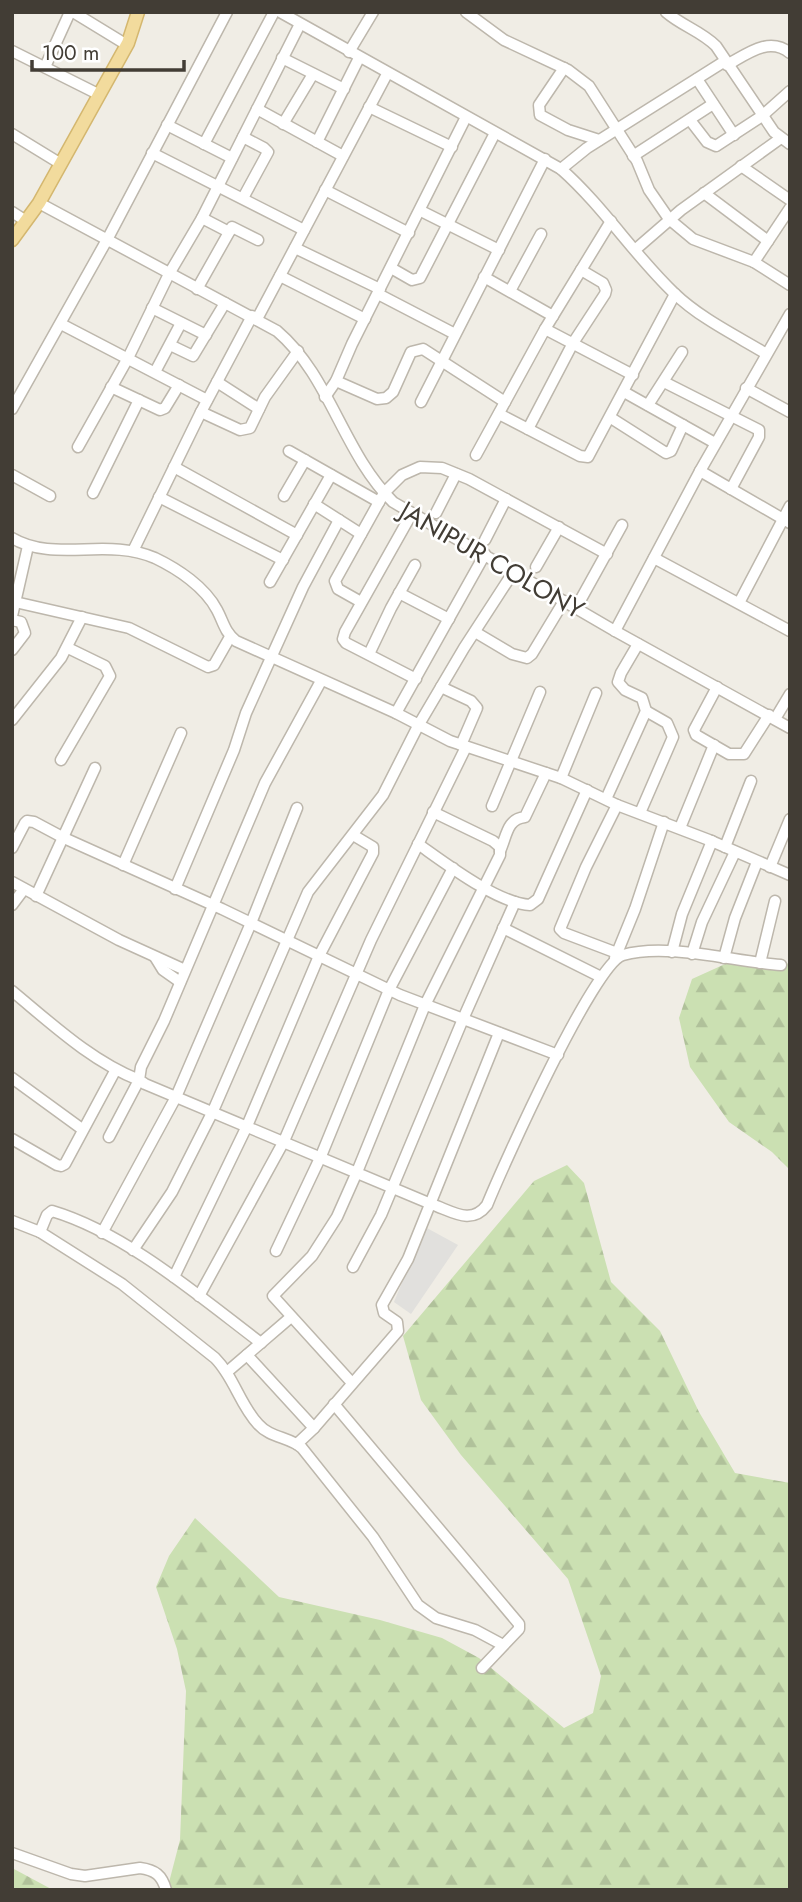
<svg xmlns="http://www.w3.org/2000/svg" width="802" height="1902" font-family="Jost,sans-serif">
<defs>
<pattern id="forest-firs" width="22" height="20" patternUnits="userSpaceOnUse" patternTransform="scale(1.75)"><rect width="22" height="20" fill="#cbe0b2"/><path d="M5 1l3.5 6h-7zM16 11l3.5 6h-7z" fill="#b0c19a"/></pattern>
</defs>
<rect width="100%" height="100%" fill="#f0ede5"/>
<g fill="url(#forest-firs)">
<path d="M745,955L790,964V1170L772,1152L729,1122L690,1067L679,1018L692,979Z"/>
<path d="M567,1165L584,1183L611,1282L660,1331L699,1412L735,1473L790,1483V1890H167L180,1840L186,1691L177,1649L156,1587L169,1556L195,1518L279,1597L380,1620L442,1638L479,1658L564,1728L593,1713L601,1676L568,1579L461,1455L421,1400L403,1336L534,1181Z"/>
<path d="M12,1867L14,1869L53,1890H12Z"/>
</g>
<path fill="#e1e0dd" d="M425,1227L458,1245L411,1314L394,1302Z"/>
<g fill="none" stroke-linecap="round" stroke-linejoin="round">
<defs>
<g id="minor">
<path d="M73,12L127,45"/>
<path d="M280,12L561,169C603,206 634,255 674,293C700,318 735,335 765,353"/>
<path d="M466,12L504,40L568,70L589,86L637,161L649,190L669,219L693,239L754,262L790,285"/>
<path d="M666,12C682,26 701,31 716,46L774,132L790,144"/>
<path d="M12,51L98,94"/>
<path d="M349,52L373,12"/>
<path d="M282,58L344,89"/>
<path d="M727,65C747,54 769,36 790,53"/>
<path d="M45,67L70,12"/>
<path d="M564,68L539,105L540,115L568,130L599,140"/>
<path d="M697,79L734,135"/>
<path d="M369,107L452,147"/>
<path d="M257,109L343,156"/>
<path d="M690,120L707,142L716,146L762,116L790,91"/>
<path d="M283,124L313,74"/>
<path d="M167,125L232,158"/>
<path d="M12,134L61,164"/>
<path d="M243,137L264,148L268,152L243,198"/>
<path d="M317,142L359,58"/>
<path d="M204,144L274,12"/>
<path d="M152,153L304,230"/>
<path d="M633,156L713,104"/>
<path d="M741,166L790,200"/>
<path d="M561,169L587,148L725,61"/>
<path d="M325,190L409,233"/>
<path d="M704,193L768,241"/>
<path d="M39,203L277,331C330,376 343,453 393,502L615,631L790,728"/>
<path d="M421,211L499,250"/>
<path d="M12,212L26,221"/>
<path d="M202,218L229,232"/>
<path d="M295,248L380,289"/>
<path d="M636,249L681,210L781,138"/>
<path d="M754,262L790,208"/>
<path d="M391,268L412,280L420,278L495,133"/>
<path d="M280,276L365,319"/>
<path d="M484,277L553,316"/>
<path d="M197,289L232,227L258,240"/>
<path d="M510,291L541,234"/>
<path d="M378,294L455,334"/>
<path d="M152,308L206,335"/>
<path d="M257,319L387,74"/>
<path d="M61,324L207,400"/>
<path d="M545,329L633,375"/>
<path d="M170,345L193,356L225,303"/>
<path d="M155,372L181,323"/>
<path d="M336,381L377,399L386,398L393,392L411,352L423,349L505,402"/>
<path d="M217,382L259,409"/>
<path d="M664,382L759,430V437L731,489"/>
<path d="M111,387L160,410L165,408L179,385"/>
<path d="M746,388L790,412"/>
<path d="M624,392L715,443"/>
<path d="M325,397L336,381L352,344L466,117"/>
<path d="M421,402L545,159"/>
<path d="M648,405L682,352"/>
<path d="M12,409L108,238L227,12"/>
<path d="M201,412L240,430L250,428L265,397L298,351"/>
<path d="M499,414L580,456L588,457L675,294"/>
<path d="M611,418L666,453L671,451L683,425"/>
<path d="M528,429L573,343L605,294L606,290L603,283L581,270"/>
<path d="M78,447L128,358L169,274L202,218L300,24"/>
<path d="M289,451L379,502"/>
<path d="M476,455L545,329L611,221"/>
<path d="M174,467L297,535"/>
<path d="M700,471L790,523"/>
<path d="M12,475L50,496"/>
<path d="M93,493L139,400"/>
<path d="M284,496L305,460"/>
<path d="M159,497L283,560"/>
<path d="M314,504L361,534"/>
<path d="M412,513L345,632L343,639L346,643L416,679"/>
<path d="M436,513L456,474"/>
<path d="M12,538C54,563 107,537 155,558C178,569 205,587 217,610C223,621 225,633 236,641L396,713L450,741L561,778L617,805L709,840L790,875"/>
<path d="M485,540L506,499"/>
<path d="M133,551L201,412L252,316"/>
<path d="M654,558L790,631"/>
<path d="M536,567L559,527"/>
<path d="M270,582L331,475"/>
<path d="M399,593L449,619"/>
<path d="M15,602L129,628L208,667L214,665L230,637"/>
<path d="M361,602L338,589L335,581L384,493L402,475L420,467L442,468L469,479L607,554"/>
<path d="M739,603L790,506"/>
<path d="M576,608L622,525"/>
<path d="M12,616L28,546"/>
<path d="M12,620L21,622L25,633L12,650"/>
<path d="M615,631L700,471L790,314"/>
<path d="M475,632L512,654L527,658L532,654L564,601"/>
<path d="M369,654L391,608L415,565"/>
<path d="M321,681L265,783L164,1021L141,1067L139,1080L145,1084L431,1204C452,1211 471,1226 487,1205C502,1168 594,963 623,955C667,942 735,962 781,965"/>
<path d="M441,687L471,701L477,708L461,745"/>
<path d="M717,687L694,730L696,735L729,754H744L769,715"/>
<path d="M396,713L485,554"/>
<path d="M775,719L790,694"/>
<path d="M12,720L61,658L82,617"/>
<path d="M61,760L110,676L105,666L68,648"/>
<path d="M561,778L596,693"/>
<path d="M606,799L646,711L642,698L625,690L618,682L621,673L638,644"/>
<path d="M617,805L586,867L560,929L564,933L617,953"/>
<path d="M492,806L540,692"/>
<path d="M640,813L673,737L667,723L646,711"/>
<path d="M680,828L714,745"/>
<path d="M418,844C445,863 497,903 530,905L538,899L587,790"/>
<path d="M725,847L751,781"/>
<path d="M12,848L25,823L27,821L34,822L64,838L222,909L400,995L558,1055"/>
<path d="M500,851C507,835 507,819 525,817L546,773"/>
<path d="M123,865L181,733"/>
<path d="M770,867L790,819"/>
<path d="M12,882L119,940L185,970"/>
<path d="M175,889L234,750L246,713L303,587L339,520"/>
<path d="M36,896L95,768"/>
<path d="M12,905L24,889"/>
<path d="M503,928L601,977"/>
<path d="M672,952L682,914L712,841"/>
<path d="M692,954L702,922L735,852"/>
<path d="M155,957L163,970L180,982"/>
<path d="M615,958L635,909L664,822"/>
<path d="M724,958L735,918L757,862"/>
<path d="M760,963L775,901"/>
<path d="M12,991C52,1024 91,1061 139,1080L109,1137"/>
<path d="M12,1078L82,1129"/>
<path d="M12,1139L57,1165L61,1166L65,1164L115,1071"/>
<path d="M12,1221L40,1232L47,1215L52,1211C126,1233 200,1297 261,1343"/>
<path d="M40,1232L122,1284L215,1358C234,1377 240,1405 258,1424C270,1438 290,1437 302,1448L373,1537L418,1605L436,1618L475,1630L503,1645"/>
<path d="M102,1233L176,1097L251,923L297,808"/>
<path d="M133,1250L172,1192L213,1111L308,892L383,795L418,726L464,648L514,571"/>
<path d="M276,1251L321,1156L389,990L453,868"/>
<path d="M353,1267L381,1215L463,1019L515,902"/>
<path d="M174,1277L247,1126L319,956L373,853V847L353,835"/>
<path d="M199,1296L284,1141L371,940L466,747"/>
<path d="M247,1355L314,1428"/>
<path d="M227,1372L291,1317"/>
<path d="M352,1383L273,1296L312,1256L337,1217L357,1172L425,1005L500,855V847L493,841L433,812"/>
<path d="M334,1404L519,1624V1629L482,1668"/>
<path d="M297,1444L314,1428L398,1331L397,1322L384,1313L382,1305L408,1259L499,1033"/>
<path d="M12,1853L71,1874L85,1876L140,1868C155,1870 162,1875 166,1890"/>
</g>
<path id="major" d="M12,240L39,203L128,43L138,12"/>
</defs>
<use href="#minor" stroke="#bdb7ac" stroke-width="13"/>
<use href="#major" stroke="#d4b76f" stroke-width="15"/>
<use href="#minor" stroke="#fff" stroke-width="10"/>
<use href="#major" stroke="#f2db9d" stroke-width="12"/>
</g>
<g text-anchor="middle" stroke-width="5" stroke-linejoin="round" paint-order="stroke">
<g font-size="26" fill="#423d35" stroke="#fff">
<text transform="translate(492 560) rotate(30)" y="9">JANIPUR COLONY</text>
</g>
</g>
<rect width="802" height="1902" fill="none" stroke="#423d35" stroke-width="28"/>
<path d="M32 60v10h152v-10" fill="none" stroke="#423d35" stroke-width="3.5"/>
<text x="42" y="60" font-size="21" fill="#423d35" stroke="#ffffff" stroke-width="5" paint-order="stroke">100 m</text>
</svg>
